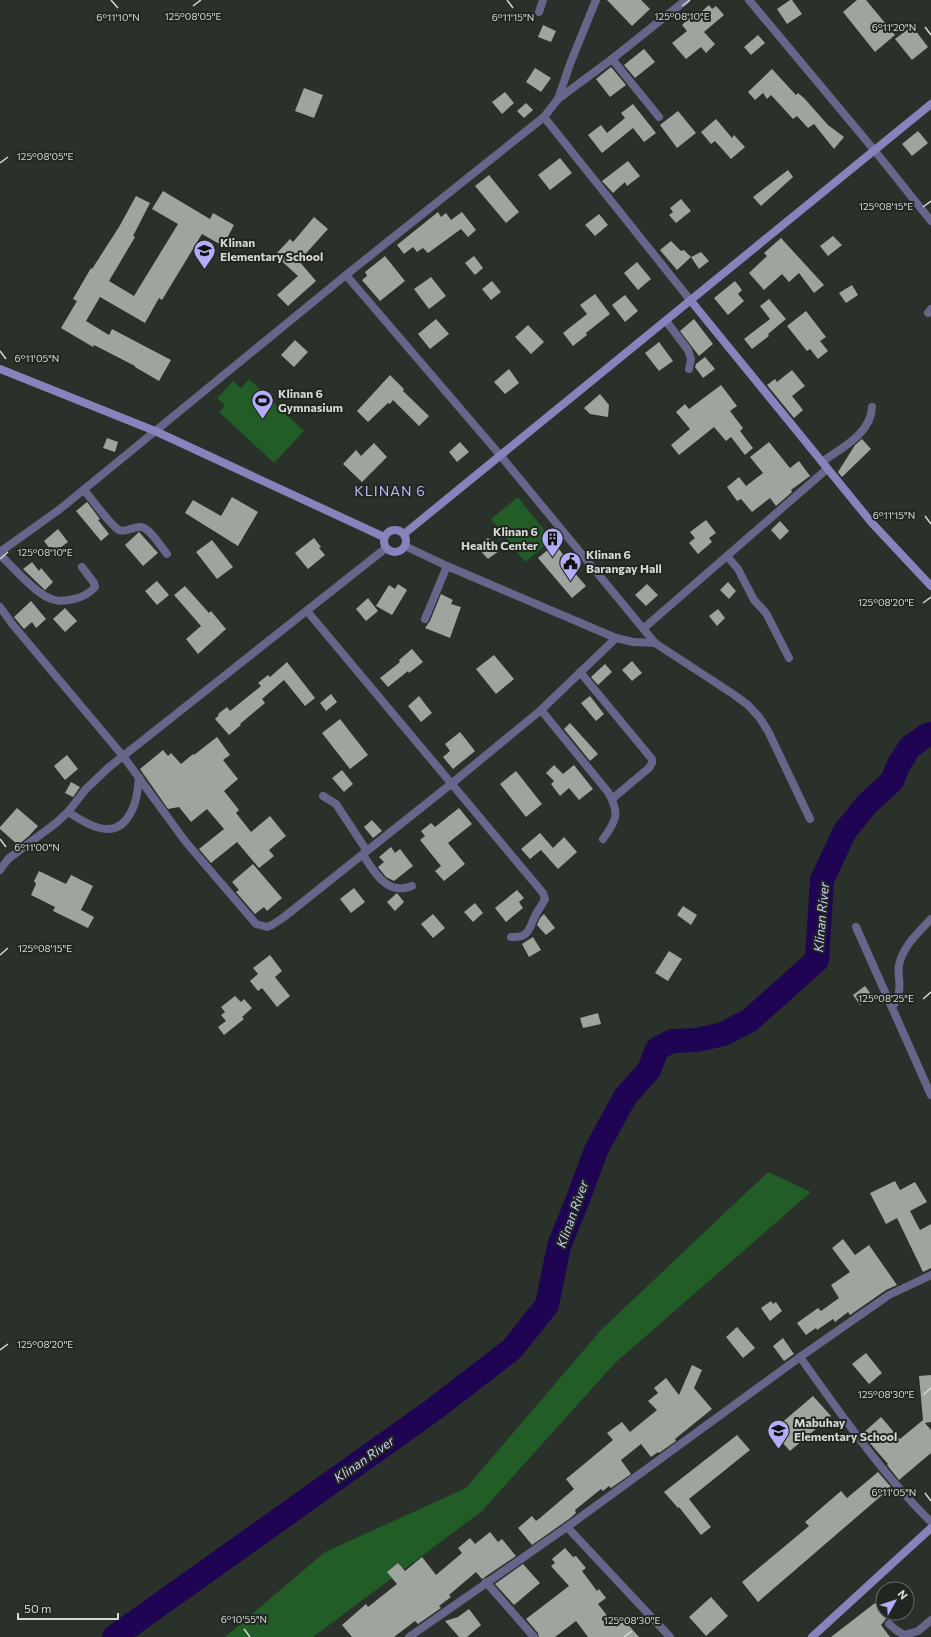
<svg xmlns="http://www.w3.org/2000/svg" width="931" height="1637" font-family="Commissioner,sans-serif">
<rect width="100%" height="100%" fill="#2a302a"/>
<g fill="#225c27">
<path d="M249,379L304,431L274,463L219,412L225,405L217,398L233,381L241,388Z"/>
<path d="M518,497L552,540L525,562L491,519Z"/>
<path d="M768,1172L811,1192L615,1363L482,1511L313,1637H225L325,1552L466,1488L601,1330Z"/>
</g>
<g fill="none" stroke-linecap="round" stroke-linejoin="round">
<path stroke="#1e0453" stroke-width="24" d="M114,1637L433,1410L512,1349L547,1305L559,1246L578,1199L596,1150L625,1097L649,1070L657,1049L672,1041L697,1040L723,1034L750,1020L817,960L822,880L845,831L867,804L892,781L899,764L910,747L927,735L931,734"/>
</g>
<g fill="#9ea59e">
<path d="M607,0H641L650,9L632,26Z"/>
<path d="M790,0H792L802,14L787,24L777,9Z"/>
<path d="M857,0H866L895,35L875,52L843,12Z"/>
<path d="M709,5L712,9L716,6L724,15L704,32L715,44L706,53L701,47L686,59L672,43L687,31L682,25L691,16L693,19Z"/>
<path d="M543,25L556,31L551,42L538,37Z"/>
<path d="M912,26L928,47L912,60L895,39Z"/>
<path d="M758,35L765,43L751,55L744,47Z"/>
<path d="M644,49L655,62L635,78L624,65Z"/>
<path d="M611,67L626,85L610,97L596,79Z"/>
<path d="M535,68L551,78L541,92L526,82Z"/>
<path d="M772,69L796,95L798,93L804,98L828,125L844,137L834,149L814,124L808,128L797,116L793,119L771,95L767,99L763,93L755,100L748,92Z"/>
<path d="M304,88L323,95L314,118L295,111Z"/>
<path d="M505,92L514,103L502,114L492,102Z"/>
<path d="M526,103L533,110L524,118L517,111Z"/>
<path d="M633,104L656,133L644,142L633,128L602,153L588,135L601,125L607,133L625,118L621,113Z"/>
<path d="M678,111L696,133L677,148L660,125Z"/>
<path d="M716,119L732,138L734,135L745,147L731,159L715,141L711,144L701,132Z"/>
<path d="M918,131L928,143L912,156L902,144Z"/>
<path d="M560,158L572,173L550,190L538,175Z"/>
<path d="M628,161L640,176L627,186L625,182L613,193L602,181Z"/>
<path d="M788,170L793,177L761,206L753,197Z"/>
<path d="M489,175L519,212L506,223L475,186Z"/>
<path d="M163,191L210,219L213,213L234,225L223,246L202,234L162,300L159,298L145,323L100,297L86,321L109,335L112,329L171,360L159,381L135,367V366L94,345L93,347L61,328L77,301L73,299L91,268L92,269L119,227L136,196L150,203L133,236L135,237L109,281L134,296L178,224L152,209Z"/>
<path d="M681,199L691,211L676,223L669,215L673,212L670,208Z"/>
<path d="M438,212L441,217L446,213L451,220L462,212L476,230L468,237L461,229L428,253L423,248L417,252L413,247L404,254L397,245Z"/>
<path d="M599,214L608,225L595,236L585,225Z"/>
<path d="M314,217L328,229L299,261L316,281L288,306L277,295L298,276L275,255L290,239L293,242Z"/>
<path d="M833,236L842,245L828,256L820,246Z"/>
<path d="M781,238L824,285L814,293L799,273L789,282L782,274L764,290L749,273L767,256L764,253Z"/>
<path d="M671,241L681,251L684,250L691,257L677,270L660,250Z"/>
<path d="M701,252L709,261L699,269L691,257Z"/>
<path d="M385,256L405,281L380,301L362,280L367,276L365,272Z"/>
<path d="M474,256L483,268L475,275L465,263Z"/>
<path d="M637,262L651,279L638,290L624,273Z"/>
<path d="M431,277L446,296L429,309L414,289Z"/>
<path d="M492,281L501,292L491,300L482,289Z"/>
<path d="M735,281L742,290L738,294L744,301L728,315L714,298Z"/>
<path d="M852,285L858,295L846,303L839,293Z"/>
<path d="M595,294L610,314L586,333L587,335L573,346L563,333L587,314L580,305Z"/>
<path d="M625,295L638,311L625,322L612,305Z"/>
<path d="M769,299L786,319L768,334L769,336L752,349L744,339L770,319L760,306Z"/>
<path d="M806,311L826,337L820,341L828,351L818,359L810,349L807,351L787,326Z"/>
<path d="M436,319L449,334L430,349L418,334Z"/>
<path d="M694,319L713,344L699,356L680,331Z"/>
<path d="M528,325L544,342L531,354L515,337Z"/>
<path d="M295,340L308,352L294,367L281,355Z"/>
<path d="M659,342L673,361L659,371L645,353Z"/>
<path d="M705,357L715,369L703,378L695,367L696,364Z"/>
<path d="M509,369L519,383L505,394L494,382Z"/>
<path d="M792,370L805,386L792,396L803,410L794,418L767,385L775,379L777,382Z"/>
<path d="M390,375L404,389L403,391L429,416L419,426L393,400L390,404L388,403L368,422L357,411Z"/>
<path d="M721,385L737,406L730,411L743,428L740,431L753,448L745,455L731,437L726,441L714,427L679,455L671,445L690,429L676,412L685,404L689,409Z"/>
<path d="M600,394L609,405L608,417L590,414L584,408Z"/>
<path d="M107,438L118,442L115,452L103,448Z"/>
<path d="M862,439L871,449L842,477L838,472L855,445Z"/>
<path d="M460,442L469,452L457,462L449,452Z"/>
<path d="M769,442L790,468L799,461L810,476L791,490L792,492L776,506L770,498L752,512L741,499L737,501L727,487L739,477L746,486L763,473L750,457Z"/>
<path d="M374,443L387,457L362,482L343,464L356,450L361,456Z"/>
<path d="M232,497L258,512L238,546L185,513L193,500L221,516Z"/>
<path d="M87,502L100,519L98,520L109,534L101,541L76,511Z"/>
<path d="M706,520L716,533L709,538L712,542L698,554L689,543L695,538L690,532Z"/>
<path d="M780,521L789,531L780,540L771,530Z"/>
<path d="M58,529L68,542L53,553L44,541Z"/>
<path d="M139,532L158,553L143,566L125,545Z"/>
<path d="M314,538L321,547L319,548L325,555L308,569L295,553Z"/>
<path d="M488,538L499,551L488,559L477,547Z"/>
<path d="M212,540L233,567L217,579L196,552Z"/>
<path d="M555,544L568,561L566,563L586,586L572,598L538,558Z"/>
<path d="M32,562L39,571L41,568L53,582L45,590L23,569Z"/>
<path d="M157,581L169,595L157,605L145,591Z"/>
<path d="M728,582L736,591L729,599L720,590Z"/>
<path d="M398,584L407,590L392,615L376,606L389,585L395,589Z"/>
<path d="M647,584L658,595L646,606L635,595Z"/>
<path d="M185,586L209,613L211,611L226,629L198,654L186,639L201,626L174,595Z"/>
<path d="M441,594L453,600L451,604L461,607L450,638L425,628L430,621Z"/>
<path d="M368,598L378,611L366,621L356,609Z"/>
<path d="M31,601L46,619L36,628L32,622L24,629L14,617Z"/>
<path d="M65,608L77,621L65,632L53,619Z"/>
<path d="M718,609L725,618L717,626L709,616Z"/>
<path d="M412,649L423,662L409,673L408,671L388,687L380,678L400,662L399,660Z"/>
<path d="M494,655L514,679L496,694L476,669Z"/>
<path d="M632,661L642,673L632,681L622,670Z"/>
<path d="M287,662L315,698L305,706L284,680L262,699L265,703L240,724L241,725L229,735L215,719L219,715L218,714L227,707L230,711L261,686L258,683L268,675L270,677Z"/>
<path d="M605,664L612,672L598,685L591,677Z"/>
<path d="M331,694L337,702L326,711L320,703Z"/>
<path d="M419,696L432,713L421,722L408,706Z"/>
<path d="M590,696L604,714L596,721L581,703Z"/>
<path d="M340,719L368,755L350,769L322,733Z"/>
<path d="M570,723L598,754L590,761L564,729Z"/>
<path d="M460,732L475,751L453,769L443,757L450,751L445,744Z"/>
<path d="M217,737L230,755L223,760L238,779L224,791L239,810L236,813L251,832L270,816L286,836L269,850L274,856L259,868L237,842L211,863L199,849L224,829L207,809L191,822L179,807L168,809L140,769L163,750L168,756L171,753L181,764L193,754L194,755Z"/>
<path d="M67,755L78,769L65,780L54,766Z"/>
<path d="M554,765L563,774L574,765L593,789L579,800L569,788L560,796L551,784L554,781L546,773Z"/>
<path d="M342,770L353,784L344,792L332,778Z"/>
<path d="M516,771L542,804L526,817L500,784Z"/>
<path d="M71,782L80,787L73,797L65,793Z"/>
<path d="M17,808L38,826L29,836L18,845L0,829V827Z"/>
<path d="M459,808L472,824L448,843L465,864L444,881L435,871L441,866L420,840L425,836L421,831L431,823L435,827Z"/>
<path d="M372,820L382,831L373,838L364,827Z"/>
<path d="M540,833L553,848L564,837L577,852L558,869L541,850L530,859L521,849Z"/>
<path d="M391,847L395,853L400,849L413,866L394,881L386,877L378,867L384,862L379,857Z"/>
<path d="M253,864L282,898L267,911L264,907L255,914L236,892L239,890L232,882Z"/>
<path d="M39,871L66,884L71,875L93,886L81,910L94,917L88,928L53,911L55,907L31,895L36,884L34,881Z"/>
<path d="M354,888L365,902L351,913L340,899Z"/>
<path d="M517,890L524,898L519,902L523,908L506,922L495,908Z"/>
<path d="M397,893L404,902L395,911L387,902Z"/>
<path d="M475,903L483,913L473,922L464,912Z"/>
<path d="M683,906L697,915L691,925L677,915Z"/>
<path d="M433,914L445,928L433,938L421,924Z"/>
<path d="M544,914L555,928L546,935L537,925L540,918Z"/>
<path d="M533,937L541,950L529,957L522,944Z"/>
<path d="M669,951L682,959L668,981L655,973Z"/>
<path d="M270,955L282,971L275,977L290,996L277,1007L262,988L258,991L250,981L258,974L253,968Z"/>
<path d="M865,986L873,997L860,1005L853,995Z"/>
<path d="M235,996L241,1002L244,999L252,1008L242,1017L244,1019L224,1035L218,1027L226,1021L221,1015L225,1012L221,1007Z"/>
<path d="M598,1013L601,1024L583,1028L580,1018Z"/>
<path d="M895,1181L900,1190L915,1182L927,1202L910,1211L920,1230L931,1224V1268L923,1272L897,1218L886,1224L870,1193Z"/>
<path d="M843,1239L855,1255L869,1245L897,1285L886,1290L850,1315L848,1312L835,1322L833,1319L817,1330L816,1328L806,1335L797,1323L818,1308L821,1311L839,1298L831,1285L850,1272L832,1248Z"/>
<path d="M771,1301L773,1304L776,1302L782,1311L770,1321L761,1308Z"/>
<path d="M737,1327L755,1348L743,1358L726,1337Z"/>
<path d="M783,1338L794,1354L784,1361L773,1346Z"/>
<path d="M866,1353L882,1373L869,1384L852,1364Z"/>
<path d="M692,1365L702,1370L694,1388L712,1409L675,1439L676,1441L659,1453L658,1452L651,1457L641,1444L621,1460L631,1474L611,1488L609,1486L603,1491L601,1489L575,1510L576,1513L569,1519L532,1545L518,1528L532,1516L536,1521L540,1518L574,1489L566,1479L613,1440L607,1433L622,1422L630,1432L657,1410L648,1401L658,1393L654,1388L666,1378L679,1395Z"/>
<path d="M931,1375V1422L925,1423L931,1430V1453L899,1480L887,1465L888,1464L862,1434L881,1417L900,1439L923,1420L919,1376Z"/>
<path d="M813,1396L831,1416L790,1451L772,1431Z"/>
<path d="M737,1435L750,1450L689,1499L711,1527L701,1535L679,1507L678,1508L664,1492Z"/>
<path d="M878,1472L891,1487L888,1490L758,1602L742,1582L809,1526L805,1522L841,1491L847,1498Z"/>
<path d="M490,1532L498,1542L502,1539L516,1556L482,1579L476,1572L449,1595L451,1597L439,1606L441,1608L418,1624L415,1621L394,1637H352L342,1625L366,1604L368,1607L397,1584L387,1572L398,1563L405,1571L422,1557L436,1575L462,1553L458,1548L470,1538L475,1544Z"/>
<path d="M565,1548L573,1557L576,1556L586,1568L582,1571L597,1591L599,1589L606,1598L598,1604L616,1627L624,1620L639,1637H588L576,1621L555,1637H539L538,1633L526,1619L569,1586L551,1566L555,1563L552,1559Z"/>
<path d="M523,1564L540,1583L514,1605L495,1584Z"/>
<path d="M711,1597L728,1616L706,1636L689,1617Z"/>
<path d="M875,1603L885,1616L884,1617L886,1619L881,1625L890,1637H831Z"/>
<path d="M469,1609L481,1625L467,1637H459L445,1621L458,1617Z"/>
</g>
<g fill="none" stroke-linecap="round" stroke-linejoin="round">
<g stroke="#676589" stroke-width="8">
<path d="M749,0L875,151L931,221"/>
<path d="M539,12L543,0"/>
<path d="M612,59L659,117"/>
<path d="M558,99L570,64L596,0"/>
<path d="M544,117L691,301"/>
<path d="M346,275L500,455L655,643L733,694L748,705L759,717L768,731L810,819"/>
<path d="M928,313L931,309"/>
<path d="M666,321L688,350L691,359L689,369"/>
<path d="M822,462C841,448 871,434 872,407"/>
<path d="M84,490C91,498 111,526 119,530C127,533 133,526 141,527C150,528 161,547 167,554"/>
<path d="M405,546L447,566L616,638L633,642L655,643"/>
<path d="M0,552L60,509L346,275L544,117L558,99L612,59L686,0"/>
<path d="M0,555C13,567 34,592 49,598C57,602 66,601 74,599C83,597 89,594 95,587L94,583L82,567"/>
<path d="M727,556L738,569L754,600L766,613L789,658"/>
<path d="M0,607L13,625L123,756L185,841L256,924L267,927L272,925L284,917L451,784L541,710L616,638"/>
<path d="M307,611L543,893L545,899C542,905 538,910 535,916C529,929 529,938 511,937"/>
<path d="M425,619L447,566"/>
<path d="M644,628L827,469"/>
<path d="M580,672L652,759V763L649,768L612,799"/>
<path d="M541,710L608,792C620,813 617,820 603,839"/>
<path d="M323,796L336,804L367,851"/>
<path d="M68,812C90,826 117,843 132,810C137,801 138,788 139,777"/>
<path d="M363,855C375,873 387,896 412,886"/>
<path d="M0,870L8,859L56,823L68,812L85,790L108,768L386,548"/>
<path d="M856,927L931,1095"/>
<path d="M892,1007C894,1004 897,1000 898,996C902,986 897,975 899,965C903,946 918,933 931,919"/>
<path d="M800,1357C841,1414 881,1473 931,1522"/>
<path d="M567,1527L670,1637"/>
<path d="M486,1582L534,1637"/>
<path d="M889,1624L896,1630L904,1635L918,1631L931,1620"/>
<path d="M409,1637L567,1527L800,1357L889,1295L931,1275"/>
</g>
<g stroke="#8783bc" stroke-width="8">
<path d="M691,301L871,522L931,586"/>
<path d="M0,369L155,431L384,537"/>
<circle cx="395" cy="541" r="11"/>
<path d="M404,534L931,104"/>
<path d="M812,1637L931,1528"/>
</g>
</g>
<path fill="none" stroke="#d5d8d5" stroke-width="1.5" d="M111,0L118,8M507,0L513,8M193,6L201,0M682,6L690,0M925,27L931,35M0,163L8,157M923,207L931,201M0,351L6,359M925,516L931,524M0,559L8,552M923,603L931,597M0,839L6,847M0,955L8,948M923,999L931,992M0,1350L8,1344M923,1395L931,1388M925,1493L931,1501M244,1629L250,1637M624,1637L632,1631"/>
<defs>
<symbol id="school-pin" viewBox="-11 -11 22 30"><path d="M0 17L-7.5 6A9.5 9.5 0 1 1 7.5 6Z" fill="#b2adf9" stroke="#202620"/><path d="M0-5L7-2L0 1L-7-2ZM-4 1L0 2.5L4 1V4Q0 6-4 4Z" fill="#111"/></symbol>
<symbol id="stadium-pin" viewBox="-11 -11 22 30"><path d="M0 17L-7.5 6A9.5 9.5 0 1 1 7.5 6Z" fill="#b2adf9" stroke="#202620"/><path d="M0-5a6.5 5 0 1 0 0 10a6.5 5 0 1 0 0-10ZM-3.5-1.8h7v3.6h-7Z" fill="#111"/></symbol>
<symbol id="building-pin" viewBox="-11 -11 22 30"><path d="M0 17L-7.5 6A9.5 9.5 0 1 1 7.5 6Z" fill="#b2adf9" stroke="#202620"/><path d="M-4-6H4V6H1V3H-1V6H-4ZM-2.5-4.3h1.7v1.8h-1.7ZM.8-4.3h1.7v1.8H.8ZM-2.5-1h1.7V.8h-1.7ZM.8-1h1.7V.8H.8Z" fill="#111"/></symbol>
<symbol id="civic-pin" viewBox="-11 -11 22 30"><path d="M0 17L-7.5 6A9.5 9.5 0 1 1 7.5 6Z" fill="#b2adf9" stroke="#202620"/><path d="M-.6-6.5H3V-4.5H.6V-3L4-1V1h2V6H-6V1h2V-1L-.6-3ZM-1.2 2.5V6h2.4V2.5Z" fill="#111"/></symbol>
</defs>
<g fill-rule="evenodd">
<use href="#school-pin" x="192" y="238" width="25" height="34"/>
<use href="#stadium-pin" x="250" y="388" width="25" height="34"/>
<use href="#building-pin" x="540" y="526" width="25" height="34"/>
<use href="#civic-pin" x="558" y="550" width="25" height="34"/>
<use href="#school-pin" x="766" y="1418" width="25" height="34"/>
</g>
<g text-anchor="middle" stroke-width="4" stroke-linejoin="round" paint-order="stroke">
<g font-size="12" font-weight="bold" fill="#d5d8d5" stroke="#202620" text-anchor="start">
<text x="220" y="247">Klinan<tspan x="220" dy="14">Elementary School</tspan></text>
<text x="278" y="398">Klinan 6<tspan x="278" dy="14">Gymnasium</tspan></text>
<text x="538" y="536" text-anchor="end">Klinan 6<tspan x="538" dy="14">Health Center</tspan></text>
<text x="586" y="559">Klinan 6<tspan x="586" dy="14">Barangay Hall</tspan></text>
<text x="794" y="1427">Mabuhay<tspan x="794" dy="14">Elementary School</tspan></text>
</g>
<g font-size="13" font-style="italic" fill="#cccaf7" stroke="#202620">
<text transform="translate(821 917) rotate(-85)" y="5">Klinan River</text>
<text transform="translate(572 1214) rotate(-70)" y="5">Klinan River</text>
<text transform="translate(364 1459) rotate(-35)" y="5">Klinan River</text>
</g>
<g font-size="14" letter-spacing="1" fill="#bcb7fe" stroke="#202620">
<text x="390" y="496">KLINAN 6</text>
</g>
</g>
<g font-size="10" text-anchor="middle" fill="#d5d8d5" stroke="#202620" stroke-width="4" stroke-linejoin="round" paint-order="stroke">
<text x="193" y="20">125°08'05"E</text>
<text x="682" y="20">125°08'10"E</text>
<text x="118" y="21">6°11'10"N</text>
<text x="513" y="21">6°11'15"N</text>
<text x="894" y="31">6°11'20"N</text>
<text x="45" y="160">125°08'05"E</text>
<text x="886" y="210">125°08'15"E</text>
<text x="37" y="362">6°11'05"N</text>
<text x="894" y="519">6°11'15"N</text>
<text x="45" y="556">125°08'10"E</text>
<text x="886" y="606">125°08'20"E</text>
<text x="37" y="851">6°11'00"N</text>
<text x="45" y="952">125°08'15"E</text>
<text x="886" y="1002">125°08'25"E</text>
<text x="45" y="1348">125°08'20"E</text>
<text x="886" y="1398">125°08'30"E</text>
<text x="894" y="1496">6°11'05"N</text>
<text x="244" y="1623">6°10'55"N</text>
<text x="632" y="1624">125°08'30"E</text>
</g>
<g transform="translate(895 1601) rotate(51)"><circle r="19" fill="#202620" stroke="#686d68"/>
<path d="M0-3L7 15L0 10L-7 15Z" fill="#b2adf9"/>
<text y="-6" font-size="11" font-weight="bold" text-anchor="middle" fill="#d5d8d5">N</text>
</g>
<path d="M18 1613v6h100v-6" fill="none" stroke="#d5d8d5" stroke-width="2"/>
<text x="24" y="1613" font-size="12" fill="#d5d8d5" stroke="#202620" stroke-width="3" paint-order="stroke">50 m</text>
</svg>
